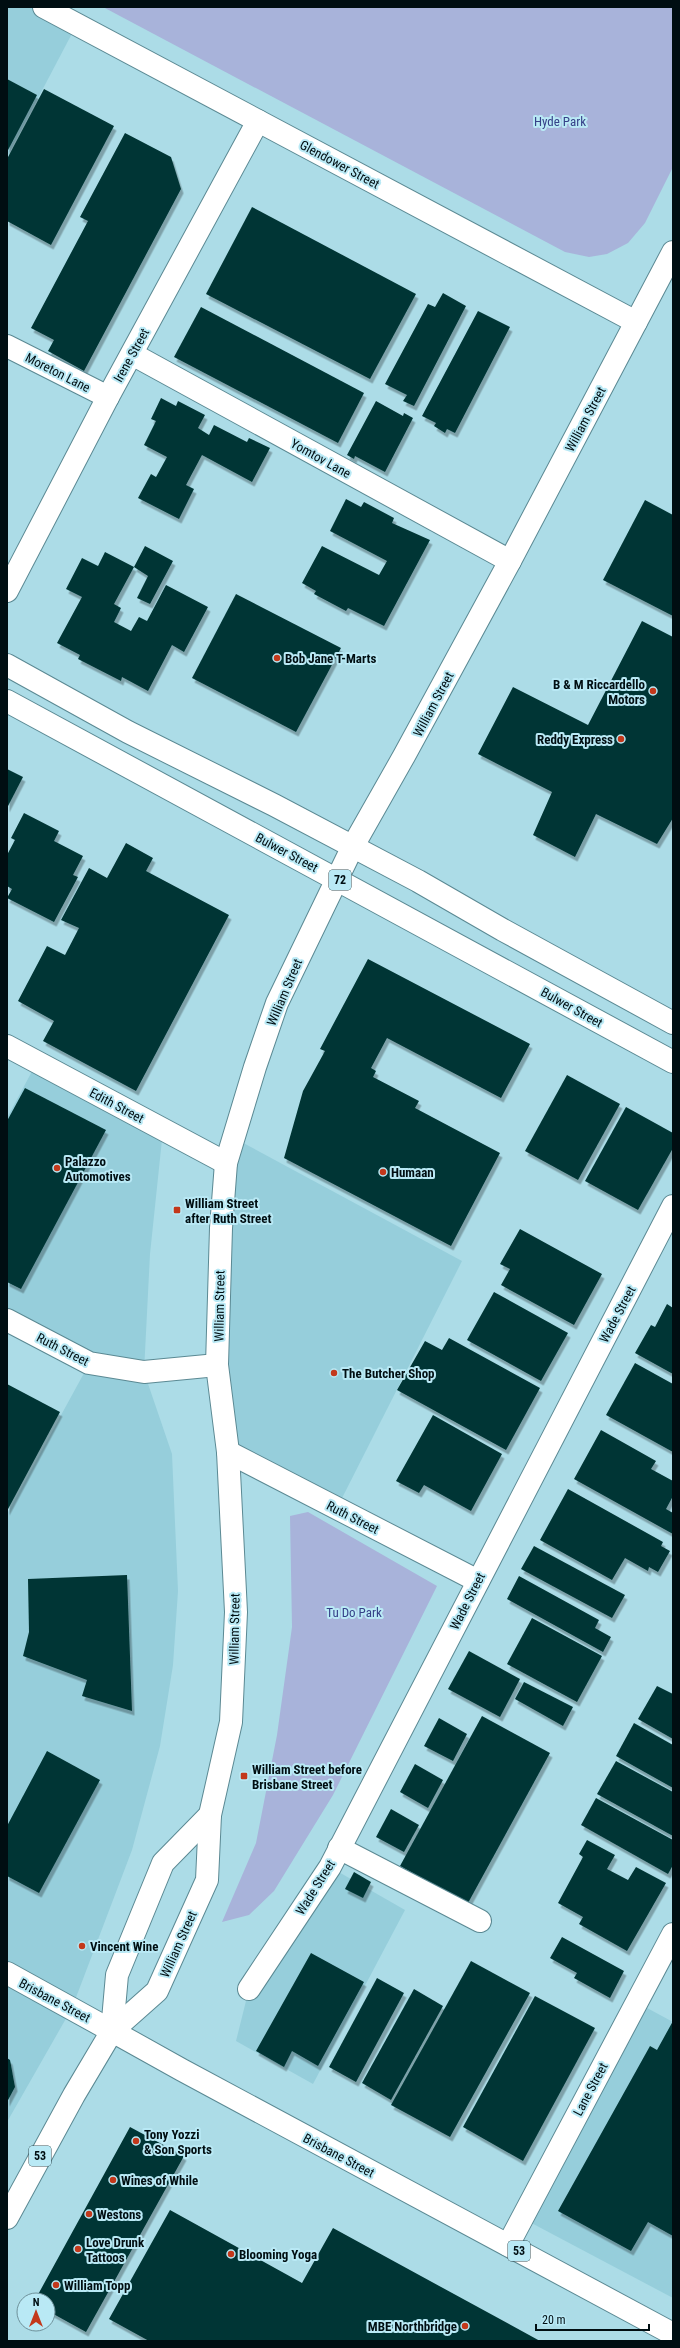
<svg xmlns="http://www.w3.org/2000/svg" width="680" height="2348" font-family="'Roboto Condensed',sans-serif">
<defs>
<filter id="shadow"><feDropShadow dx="2.5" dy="4.5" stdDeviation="0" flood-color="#0004"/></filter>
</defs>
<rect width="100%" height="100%" fill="#acdce7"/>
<g fill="#96cedb">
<path d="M7,7H44L77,24L7,157Z"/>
<path d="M37,1062L163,1130L150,1254L144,1372L172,1454L178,1591L173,1665L160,1746L132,1850L72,2008L7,2122V1514L89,1364L7,1320V1118Z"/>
<path d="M234,1138L462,1261L337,1508L228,1452L217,1365Z"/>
<path d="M330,1867L405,1910L313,2084L236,2041L249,1989Z"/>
<path d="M636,2002L673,2022V2298L522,2218Z"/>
</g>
<g fill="#a8b3da">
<path d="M103,7H673V167L645,223L628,243L607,254L589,257L565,252Z"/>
<path d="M308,1512L437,1586L333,1795L274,1891L249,1915L222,1922L256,1843L277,1735L292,1627L290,1516Z"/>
</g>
<g fill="#003534" filter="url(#shadow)">
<path d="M7,79L37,95L7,152Z"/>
<path d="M44,89L114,126L51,245L7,221V159Z"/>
<path d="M125,133L171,157L181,189L84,371L48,351L54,340L31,328L88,221L80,217Z"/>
<path d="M252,207L416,294L370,379L206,294Z"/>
<path d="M443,293L466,306L414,406L403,401L407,395L385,384L428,304L435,307Z"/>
<path d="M201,307L364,393L338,443L174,357Z"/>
<path d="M478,311L510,327L455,433L447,429L445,433L434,426L436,423L422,416Z"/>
<path d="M161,398L176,406L178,401L205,415L198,428L209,435L214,425L247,442L249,438L270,448L252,482L202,455L186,485L194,489L179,519L138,498L151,474L156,477L167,457L144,445L156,421L151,419Z"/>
<path d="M376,401L403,416L404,413L413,418L385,472L355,456L354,459L347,455Z"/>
<path d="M346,499L361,507L364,502L394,518L392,523L430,540L384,626L348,608L346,611L314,594L316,591L302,583L322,546L379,575L387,561L330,531Z"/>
<path d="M645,500L673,515V616L603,580Z"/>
<path d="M145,546L173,561L150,604L137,598L148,576L134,567Z"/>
<path d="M105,552L134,567L114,604L121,608L114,622L131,631L139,617L147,621L166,585L208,607L184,652L172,645L148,691L122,677L121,681L78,659L80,655L57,643L82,597L66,589L82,558L98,566Z"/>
<path d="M236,594L341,648L296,732L192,678Z"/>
<path d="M642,621L673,637V818L657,844L596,814L575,857L533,835L552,792L478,754L513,687L588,725Z"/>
<path d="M7,769L23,777L7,808Z"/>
<path d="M24,813L59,831L54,841L83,856L73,875L78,877L54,922L7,898L12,889L7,886V855L15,840L11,838Z"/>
<path d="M126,843L153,858L146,871L229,915L136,1091L43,1041L54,1021L18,1001L47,946L65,955L79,928L61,920L89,868L107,878Z"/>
<path d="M368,959L530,1044L501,1098L387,1038L371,1068L376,1071L373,1077L419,1101L415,1108L500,1153L451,1246L284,1158L303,1091L325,1051L320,1049Z"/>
<path d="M567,1075L620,1104L578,1180L525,1151Z"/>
<path d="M25,1088L106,1130L21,1289L7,1282V1121Z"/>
<path d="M626,1107L673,1133V1148L638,1210L585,1181Z"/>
<path d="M520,1229L602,1274L574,1325L501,1285L510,1269L500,1264Z"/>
<path d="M494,1292L568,1333L541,1381L467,1340Z"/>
<path d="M667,1304L673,1308V1374L635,1353L651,1325L655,1327Z"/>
<path d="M449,1338L540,1388L506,1450L397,1390L425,1341L442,1350Z"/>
<path d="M635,1363L673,1384V1452L606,1415Z"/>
<path d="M7,1384L60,1412L7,1511Z"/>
<path d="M433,1415L502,1454L471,1511L424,1485L419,1493L396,1481Z"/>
<path d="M601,1430L656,1461L651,1469L673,1481V1496L666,1509L673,1513V1534L574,1479Z"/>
<path d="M568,1489L663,1542L661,1546L670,1551L658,1572L649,1567L648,1571L625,1558L612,1580L540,1540Z"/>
<path d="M534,1546L625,1595L612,1618L521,1569Z"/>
<path d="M127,1575L132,1711L82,1696L87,1680L23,1656L29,1632L28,1579Z"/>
<path d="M519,1576L599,1620L595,1628L611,1637L603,1652L507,1599Z"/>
<path d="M532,1618L602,1656L577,1702L507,1664Z"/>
<path d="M469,1651L520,1679L500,1717L448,1689Z"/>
<path d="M524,1682L573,1707L563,1726L515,1699Z"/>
<path d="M657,1686L673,1694V1739L638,1719Z"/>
<path d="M482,1716L550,1753L468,1903L400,1866Z"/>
<path d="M439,1718L467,1734L453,1761L424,1746Z"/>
<path d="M634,1723L673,1745V1788L616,1756Z"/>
<path d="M47,1751L100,1780L39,1893L7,1876V1826Z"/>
<path d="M616,1761L673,1792V1836L597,1794Z"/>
<path d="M415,1764L443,1780L428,1808L400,1792Z"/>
<path d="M596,1798L673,1840V1865L668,1874L581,1825Z"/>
<path d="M391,1809L419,1825L404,1852L376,1837Z"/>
<path d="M587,1840L615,1855L607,1869L628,1880L636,1867L666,1883L627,1951L579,1924L583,1917L558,1903L583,1857L579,1854Z"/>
<path d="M354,1872L371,1882L363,1898L345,1889Z"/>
<path d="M562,1937L624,1971L610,1998L574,1978L577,1973L550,1958Z"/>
<path d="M311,1953L364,1982L318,2066L292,2051L284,2067L256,2051Z"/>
<path d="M471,1961L530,1993L450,2137L391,2105Z"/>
<path d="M377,1978L404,1993L356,2082L329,2067Z"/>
<path d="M414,1989L443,2006L391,2100L362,2083Z"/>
<path d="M535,1996L595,2028L523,2161L463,2127Z"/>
<path d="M673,2021V2236L648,2222L631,2251L558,2211L650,2046L657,2050Z"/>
<path d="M7,2058L10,2060L15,2087L7,2102Z"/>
<path d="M130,2127L184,2156L86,2332L48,2311V2300H35Z"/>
<path d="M170,2210L302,2283L333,2228L540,2341H149L109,2319Z"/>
</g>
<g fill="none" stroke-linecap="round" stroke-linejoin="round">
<defs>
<g id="service">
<path d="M132,354L510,561"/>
<path d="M339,1848L480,1921"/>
</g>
<g id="minor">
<path d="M44,7L636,322"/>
<path d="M7,346L108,397"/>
<path d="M7,591L108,397L258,121"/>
<path d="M7,1046L226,1163"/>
<path d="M7,1320L89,1363L144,1372L217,1365"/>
<path d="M228,1452L478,1581"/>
<path d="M7,1973L112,2031"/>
<path d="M249,1989L330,1867L673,1206"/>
<path d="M508,2245L673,1934"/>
</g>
<g id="primary">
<path d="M7,665L128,732L274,805L418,881L503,930L673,1023"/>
<path d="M7,701L673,1062"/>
<path d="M112,2031L182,2070L673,2334"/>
<path d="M112,2031L117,1975L163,1863L210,1815"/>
<path d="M7,2218L74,2095L112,2031L157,1991L207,1880L210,1815L231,1722L236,1612L228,1452L217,1365L221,1228L226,1163L255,1067L277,1003L353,846L404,756L510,561L673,252"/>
</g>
</defs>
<use href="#service" stroke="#5b8993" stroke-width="24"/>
<use href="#minor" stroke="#5b8993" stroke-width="24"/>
<use href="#primary" stroke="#5b8993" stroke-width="24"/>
<use href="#service" stroke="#fff" stroke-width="22"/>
<use href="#minor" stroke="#fff" stroke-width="22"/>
<use href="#primary" stroke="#fff" stroke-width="22"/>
</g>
<g fill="#c3381b" stroke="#b9e9f5" stroke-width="1.5">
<circle cx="277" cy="658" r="4"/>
<circle cx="653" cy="691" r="4"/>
<circle cx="621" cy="739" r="4"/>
<circle cx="57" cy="1168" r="4"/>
<circle cx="383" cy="1172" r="4"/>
<rect x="173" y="1206" width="8" height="8" rx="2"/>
<circle cx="334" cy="1373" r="4"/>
<rect x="240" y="1772" width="8" height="8" rx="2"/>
<circle cx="82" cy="1946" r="4"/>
<circle cx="136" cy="2141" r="4"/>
<circle cx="113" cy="2180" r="4"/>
<circle cx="89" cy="2214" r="4"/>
<circle cx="78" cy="2249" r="4"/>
<circle cx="231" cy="2254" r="4"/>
<circle cx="56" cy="2285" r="4"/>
<circle cx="465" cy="2326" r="4"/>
</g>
<g text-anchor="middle" stroke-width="4" stroke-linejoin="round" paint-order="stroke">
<g fill="#b9e9f5" stroke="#385056" stroke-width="1">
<rect x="329" y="870" width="22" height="20" rx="3"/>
<rect x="29" y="2146" width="22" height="20" rx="3"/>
<rect x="508" y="2241" width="22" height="20" rx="3"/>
</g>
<g font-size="12" font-weight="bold" fill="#000e12">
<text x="340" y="884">72</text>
<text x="40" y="2160">53</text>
<text x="519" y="2255">53</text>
</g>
<g font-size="13" fill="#364188" stroke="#b9e9f5">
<text x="560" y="126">Hyde Park</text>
<text x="354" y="1617">Tu Do Park</text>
</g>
<g font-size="13" fill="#000e12" stroke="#b9e9f5">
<text transform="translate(340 164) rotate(28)" y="5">Glendower Street</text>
<text transform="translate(131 355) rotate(-61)" y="5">Irene Street</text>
<text transform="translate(58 372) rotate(27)" y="5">Moreton Lane</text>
<text transform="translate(585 419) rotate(-62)" y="5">William Street</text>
<text transform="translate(321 458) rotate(29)" y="5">Yomtov Lane</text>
<text transform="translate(433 704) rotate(-62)" y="5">William Street</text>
<text transform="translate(287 852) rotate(28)" y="5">Bulwer Street</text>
<text transform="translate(284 992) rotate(-67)" y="5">William Street</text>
<text transform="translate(572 1007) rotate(29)" y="5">Bulwer Street</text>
<text transform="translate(117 1105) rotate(28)" y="5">Edith Street</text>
<text transform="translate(219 1306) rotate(-89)" y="5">William Street</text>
<text transform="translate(617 1314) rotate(-62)" y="5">Wade Street</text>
<text transform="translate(63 1349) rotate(27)" y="5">Ruth Street</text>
<text transform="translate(353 1517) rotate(27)" y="5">Ruth Street</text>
<text transform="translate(467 1601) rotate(-63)" y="5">Wade Street</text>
<text transform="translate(234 1629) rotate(-89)" y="5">William Street</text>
<text transform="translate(315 1887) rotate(-58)" y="5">Wade Street</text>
<text transform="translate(178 1944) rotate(-66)" y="5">William Street</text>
<text transform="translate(55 2000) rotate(28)" y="5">Brisbane Street</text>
<text transform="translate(590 2089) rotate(-62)" y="5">Lane Street</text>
<text transform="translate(339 2155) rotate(28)" y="5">Brisbane Street</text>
</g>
<g font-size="13" font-weight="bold" fill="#000e12" stroke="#b9e9f5" text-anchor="start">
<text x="285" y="663">Bob Jane T-Marts</text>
<text x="645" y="689" text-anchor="end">B &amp; M Riccardello<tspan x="645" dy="15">Motors</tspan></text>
<text x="613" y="744" text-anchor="end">Reddy Express</text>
<text x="65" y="1166">Palazzo<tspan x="65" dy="15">Automotives</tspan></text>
<text x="391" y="1177">Humaan</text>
<text x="185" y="1208">William Street<tspan x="185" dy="15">after Ruth Street</tspan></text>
<text x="342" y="1378">The Butcher Shop</text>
<text x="252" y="1774">William Street before<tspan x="252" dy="15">Brisbane Street</tspan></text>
<text x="90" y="1951">Vincent Wine</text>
<text x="144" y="2139">Tony Yozzi<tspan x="144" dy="15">&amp; Son Sports</tspan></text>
<text x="121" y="2185">Wines of While</text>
<text x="97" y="2219">Westons</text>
<text x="86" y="2247">Love Drunk<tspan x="86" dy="15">Tattoos</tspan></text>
<text x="239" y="2259">Blooming Yoga</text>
<text x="64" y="2290">William Topp</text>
<text x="457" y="2331" text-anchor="end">MBE Northbridge</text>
</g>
</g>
<rect width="680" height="2348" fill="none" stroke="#000e12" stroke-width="16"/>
<g transform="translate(36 2312)"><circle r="19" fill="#b9e9f5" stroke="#6f919a"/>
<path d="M0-3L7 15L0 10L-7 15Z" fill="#c3381b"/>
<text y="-6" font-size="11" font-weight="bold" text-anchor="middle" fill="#000e12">N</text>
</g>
<path d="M536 2324v6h113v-6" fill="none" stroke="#000e12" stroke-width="2"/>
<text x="542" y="2324" font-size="12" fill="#000e12" stroke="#b9e9f5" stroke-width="3" paint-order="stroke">20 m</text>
</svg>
